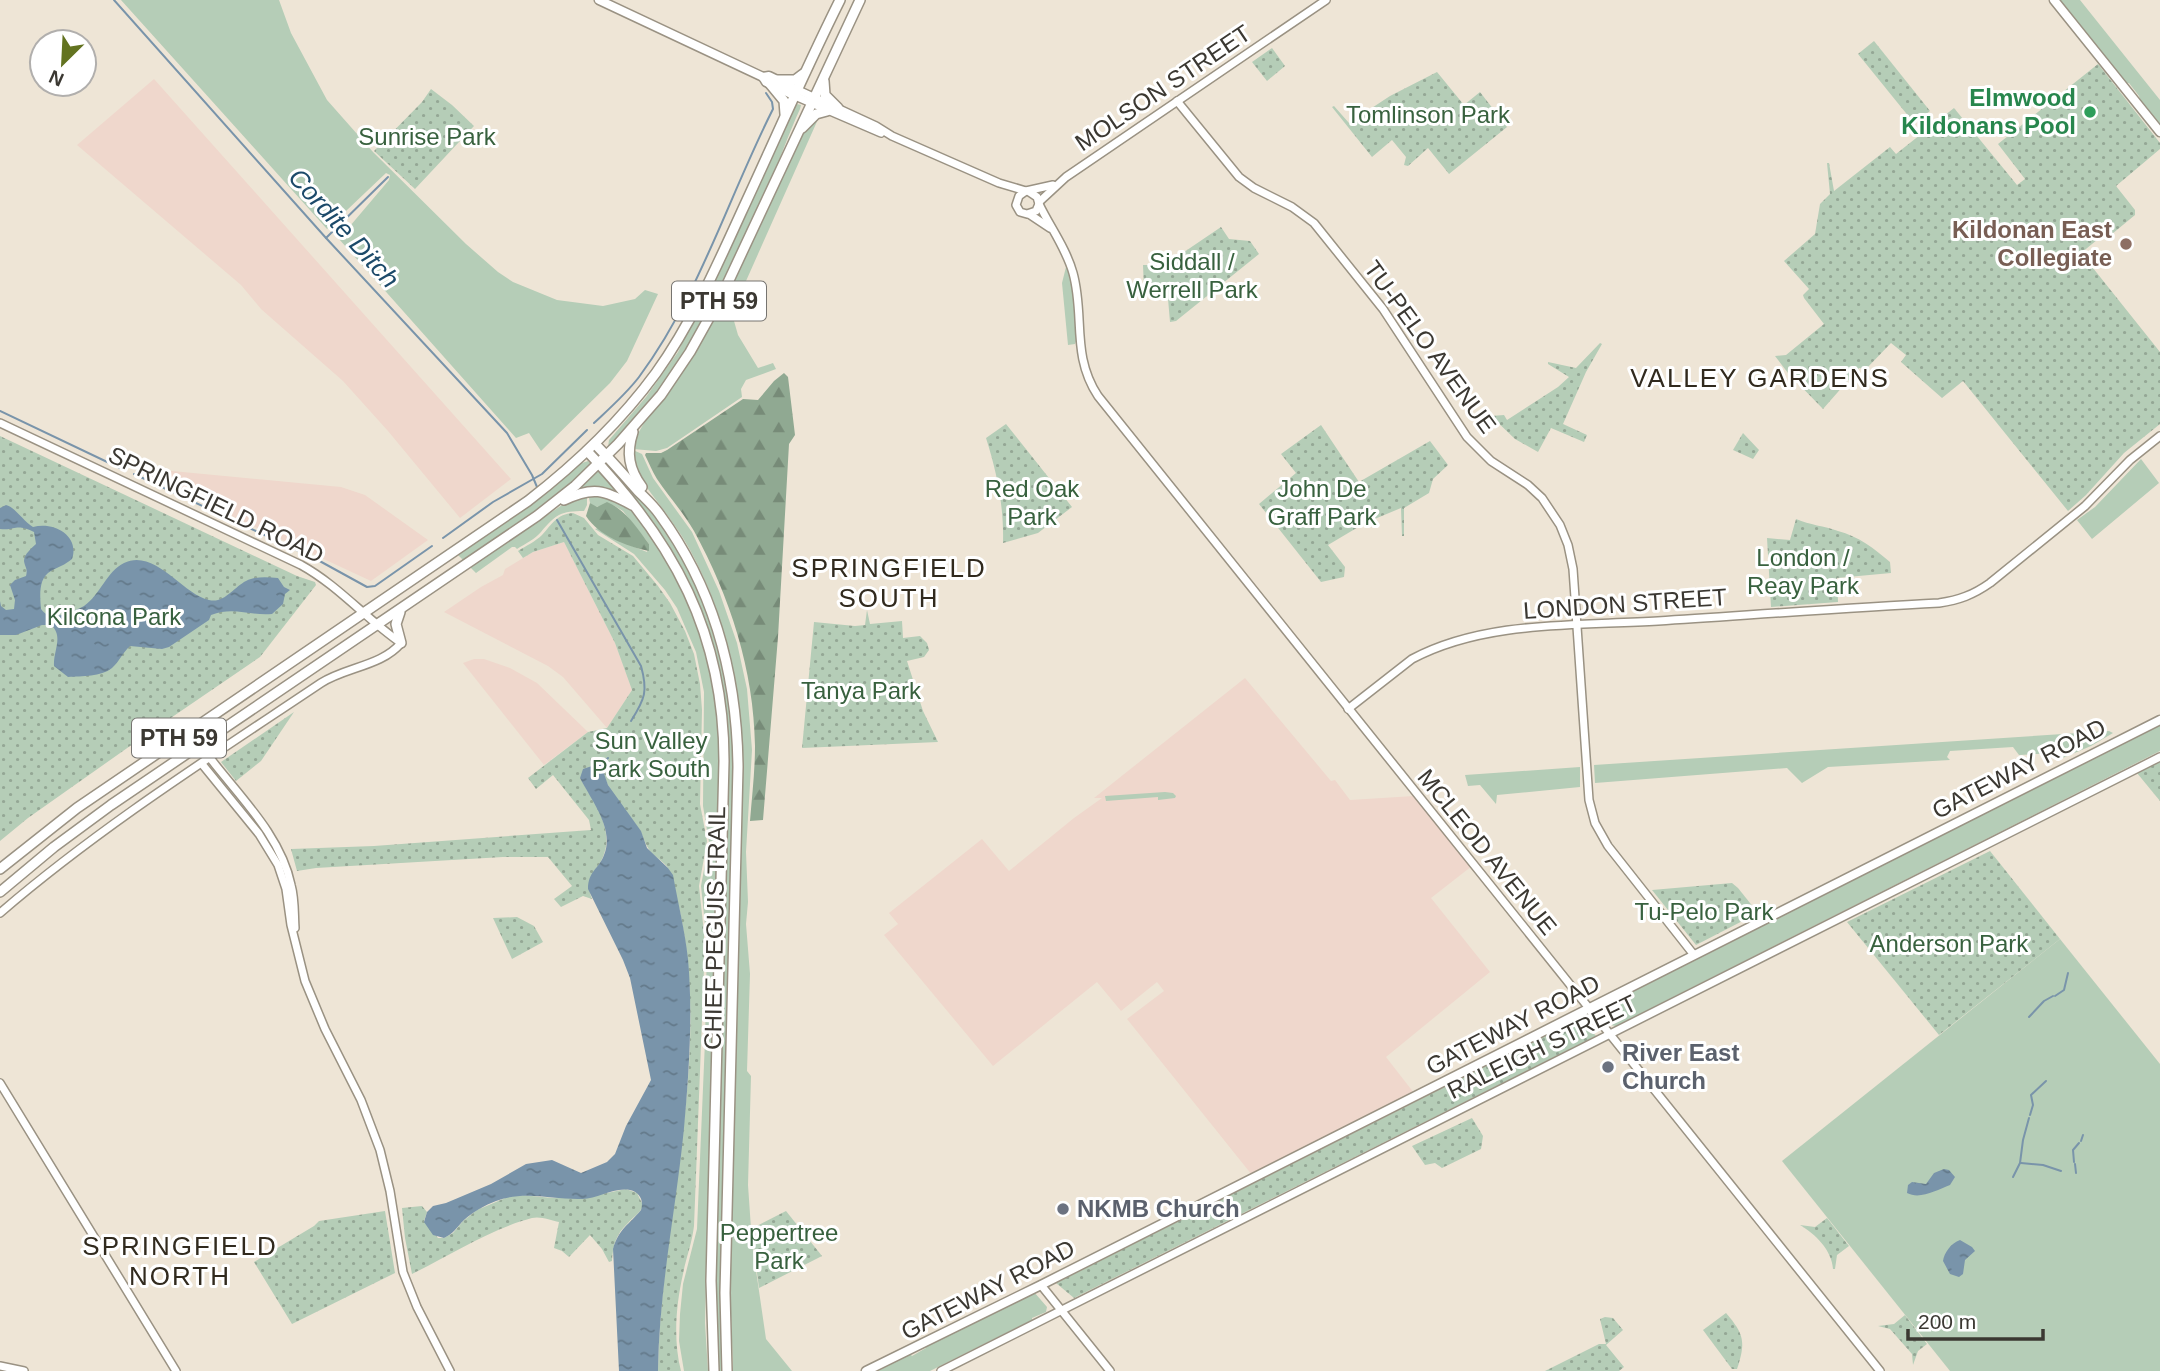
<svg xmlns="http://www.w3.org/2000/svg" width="2160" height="1371" font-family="Arial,sans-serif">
<defs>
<pattern id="forest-firs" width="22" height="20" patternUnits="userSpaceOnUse" patternTransform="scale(1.75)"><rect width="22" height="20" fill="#90a992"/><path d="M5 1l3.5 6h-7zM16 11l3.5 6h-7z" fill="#778b78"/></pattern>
<pattern id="park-dots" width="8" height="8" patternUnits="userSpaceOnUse" patternTransform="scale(1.75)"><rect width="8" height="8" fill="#b5cdb7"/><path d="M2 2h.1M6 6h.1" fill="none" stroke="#94a795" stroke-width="1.8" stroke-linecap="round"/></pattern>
<pattern id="water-ripples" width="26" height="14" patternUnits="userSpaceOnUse" patternTransform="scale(1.75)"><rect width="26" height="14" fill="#7994aa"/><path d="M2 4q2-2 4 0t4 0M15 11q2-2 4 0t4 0" fill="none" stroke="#647a8b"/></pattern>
</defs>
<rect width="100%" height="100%" fill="#eee5d6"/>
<g fill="#efd7cc">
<path d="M154,79L511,479L460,518L388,431L343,381L261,309L241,285L77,145Z"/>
<path d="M151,469L341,487L365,495L428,540L371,581L148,477Z"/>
<path d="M564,542L615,643L632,690L607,728L563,677L548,666L444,612L481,587L503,575L505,569L533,552Z"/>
<path d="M474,659H484L510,668L537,683L588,732L544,765L463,663Z"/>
<path d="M1245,678L1331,781L1335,780L1350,800L1414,796L1472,866L1431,898L1490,972L1386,1057L1414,1093L1252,1175L1127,1019L1164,991L1157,982L1121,1011L1097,982L993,1066L884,935L898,924L889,913L982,839L1009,871L1074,818L1102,798H1094Z"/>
</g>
<g fill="#b5cdb7">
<path d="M121,0H279L291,33L327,100L373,152L466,244L498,272L513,282L557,300L603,306L635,299L645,290L658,294L627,361L610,383L541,451L529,433L516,438L339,239L389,180L390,175L386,173L327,229Z"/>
<path d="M2059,0H2080L2160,100V125L2140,100L2139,96L2129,83L2126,84Z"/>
<path d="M797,104L801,105L800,109C788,135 779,162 768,188C745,241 721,294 692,342C669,381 640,414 610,448L608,447L609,440L646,397L678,352L794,106Z"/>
<path d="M819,117L738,299L734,321L738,335L758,368L773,363L776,369L746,380L741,389L742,397L667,448L656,451L633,449L636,437L644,423L694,353L713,321L804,130Z"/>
<path d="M1066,267C1078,284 1075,320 1076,341L1075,344L1068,345L1062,283Z"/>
<path d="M633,450L642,454L653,478L692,532L719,591L737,643L747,689L752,750L746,852L748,902L746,924L750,974L747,1071L751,1076L748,1185L752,1243L766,1339L792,1371H733V1365L731,1316V1224L742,775C742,692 726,609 683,538C669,516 653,497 639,476L635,465Z"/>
<path d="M2141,459L2159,483L2092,539L2077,520L2095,507Z"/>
<path d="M588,461L591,464L587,471L543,507L465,562L458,555L579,464Z"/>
<path d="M609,463L645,502L665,530L688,565L699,588L725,667L734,747L725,1371H719L714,1300L726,754L720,683L674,557L651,521L610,471L607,464Z"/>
<path d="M599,469L626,499L577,490Z"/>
<path d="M588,493C600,493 614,498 624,505C658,526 700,626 709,666C715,696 719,726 719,757L705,1323L708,1371H684L679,1341L680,1314L683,1284L697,1229L705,1041L707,944L701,886L709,842L703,806L704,692L696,652L677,608L665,590L634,554L595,529L598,528L612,538L647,552L649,544L623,511L613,505L595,507L590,503Z"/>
<path d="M587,494V505L584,511C561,511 556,514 541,532C535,539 525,544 517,549L515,547H512L476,573L470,567L568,501Z"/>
<path d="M2160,724V751L1616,1026L1610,1025L1601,1007Z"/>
<path d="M2109,731L2113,733L2091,746L2058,760L2055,753L2019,755L2013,747L1950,751L1947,757L1950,760L1828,767L1802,783L1787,768L1595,783L1594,765Z"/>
<path d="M1580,767V787L1497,795L1496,804L1480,785L1468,786L1465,775Z"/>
<path d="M1165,792L1173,793L1176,796L1175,798L1158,800V797L1106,801L1105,796Z"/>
<path d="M2060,939L2160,1064V1371H1950L1782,1161Z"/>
<path d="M1034,1292L1047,1307L1046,1312L1032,1318V1320L930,1371H878L910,1354L912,1356L926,1348V1346Z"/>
</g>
<g fill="url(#forest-firs)">
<path d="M784,373L788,377L795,435L789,444L778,637L763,820L750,821C752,796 755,771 755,746C754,670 730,597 694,531C683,512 669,497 657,479C652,471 649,463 645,455L646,453H661L667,450L743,399L758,400L774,381Z"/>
<path d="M607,502C626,510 637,528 649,544V551C626,546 599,536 586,516L590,503L597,507Z"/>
</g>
<g fill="url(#park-dots)">
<path d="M1874,41L1930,111L1914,123L1858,54Z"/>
<path d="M1272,48L1285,66L1267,81L1252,62Z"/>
<path d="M2098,64L2160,143V149L2116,186L2135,210V215L2112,234L2108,231L2081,253L2160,352V424L2124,453L2086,495L2068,511L1963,381L1942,398L1901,362L1906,355L1891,343L1866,369L1859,368L1823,409L1788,373L1775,356L1786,355L1824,324L1804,298L1803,295L1809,289L1784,261L1815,234L1820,204L1830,194L1827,163H1829L1834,191L1890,147L1896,154L1954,108L2017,185L2025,179L1998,144Z"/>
<path d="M1437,72L1464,105L1480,92L1507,127L1449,174L1428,148L1408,166L1404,165L1406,157L1392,140L1372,157L1332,107L1334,106L1349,123L1390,96Z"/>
<path d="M431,89L452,105L474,126L415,189L374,151L422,102Z"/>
<path d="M1221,227L1229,239L1250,241L1259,254L1176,321L1170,322L1167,287L1144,289L1143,265H1165Z"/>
<path d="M1600,343L1602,344L1586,372L1563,424L1587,435L1584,442L1551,428L1538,452L1515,439L1491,416L1504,415L1507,420L1558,387L1569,377L1548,364V362L1576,368Z"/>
<path d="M1006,424L1072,507L1038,533L1003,543C1004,506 997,473 986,438Z"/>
<path d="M1321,425L1359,482L1430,441L1448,465L1433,479L1429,493L1404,508V536H1402L1401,508L1365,523L1328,545L1345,567L1344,577L1321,582L1259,504L1296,473L1281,454Z"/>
<path d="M1743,433L1759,450L1753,459L1733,450Z"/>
<path d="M0,436L297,576L315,582L316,585L260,657L140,739L28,818L0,841Z"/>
<path d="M573,513L584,518L598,535L633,556L658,586L670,603L685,631L694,654L700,684L702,710L700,804L707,841L699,886L704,933V968L694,1226C692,1243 686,1258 683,1274C676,1305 673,1340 681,1371H658C660,1218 712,1065 680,912C677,899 674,883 669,870C665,861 653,857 648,848C644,842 643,835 639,829C625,808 606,791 601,765L580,778C592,799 614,828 604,854C598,873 583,875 592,899L583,896L561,907L554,899L572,886L548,857H503L316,868L297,871L291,849L374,846L591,830L589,820L553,775L536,789L528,778L588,732L607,728L632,690L615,643L564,542L533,552L523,558L518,551C526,546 536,541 542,535C552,524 557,514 573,513Z"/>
<path d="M1796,519C1810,525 1824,526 1838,531C1858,536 1875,549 1890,562L1891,573L1837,578L1838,602L1771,607L1767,538L1790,540Z"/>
<path d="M867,610L870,624L902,621L903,638L920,636L927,643L929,650L924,657L907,661L923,711L938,742L802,748L814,622L855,626L865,625Z"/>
<path d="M294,712L261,761L236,781L221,762Z"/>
<path d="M2160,762V801L2137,773Z"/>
<path d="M1990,851L2060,939L1939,1035L1847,922Z"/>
<path d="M1732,883L1738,888L1758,913L1696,945L1652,890Z"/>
<path d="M517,917L534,926L543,942L512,959L493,918Z"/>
<path d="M1581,1018L1596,1036L1074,1298L1056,1283Z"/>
<path d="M1472,1118L1483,1136L1481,1149L1442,1168L1435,1163L1425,1165L1412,1146Z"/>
<path d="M626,1189L637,1193L643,1205C640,1214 634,1216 628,1223C616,1234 613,1245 612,1261L609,1262L602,1249L590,1235L569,1257L562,1251L554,1248L559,1222C551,1220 540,1216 532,1218C493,1228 450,1255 412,1274L405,1238L402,1208L422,1206L427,1212L424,1221L438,1238H444L453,1233L463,1221L477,1210L510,1196L521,1195L553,1198L607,1193Z"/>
<path d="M385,1211L395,1273L292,1324L254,1262L314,1226L319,1221Z"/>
<path d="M786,1211L822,1256L759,1288L751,1229Z"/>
<path d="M1827,1218L1849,1246L1837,1255L1835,1269H1833C1832,1250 1815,1234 1800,1225L1815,1227Z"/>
<path d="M1726,1313C1744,1334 1746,1342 1737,1369H1732L1703,1330Z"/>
<path d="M1905,1315L1927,1344L1918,1351L1913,1365L1912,1354L1890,1329L1878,1326L1894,1324Z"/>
<path d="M1605,1317L1613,1318L1623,1330L1606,1345L1624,1367L1619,1371H1545L1599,1344H1606L1600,1319Z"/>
</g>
<g fill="url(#water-ripples)">
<path d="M6,505C15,507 23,521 33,527C54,521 80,536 72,559C65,565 58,567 51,571C38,578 40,596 41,609C47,617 54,618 64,614C70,611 78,610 84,606C100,595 107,571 124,563C155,548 182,594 209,600C224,604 234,587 246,581C256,576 267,577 278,578L284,587L290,590L285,594L283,604L272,614C249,616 234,606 211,615L209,620L169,647L162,649L130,646C123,652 119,662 112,668C101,677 82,676 68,677L54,666C53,651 64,636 51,625H42L16,635H0V601L1,606L6,610L14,609L15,600L10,585L15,580L26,576C28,568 25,568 24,561C24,554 32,548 36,544L34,532C15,523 16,531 0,529V508Z"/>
<path d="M595,765H601L608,785L641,831L647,848L668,868L673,875C678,903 685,931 688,959C693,1014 689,1073 684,1128C676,1210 659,1289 658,1371H619L613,1249C619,1228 629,1225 641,1210C644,1201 640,1192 630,1190C613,1187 598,1199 582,1199C553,1200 525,1190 496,1201C485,1205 473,1212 464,1220C457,1227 453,1234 444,1238L433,1235L424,1222L427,1212L433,1206L446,1203L491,1184L526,1164L552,1160L581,1173L607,1162L615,1154L626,1126L651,1080L630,978L623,960L588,889C588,871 599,869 604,855C615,829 591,800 580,778L583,769Z"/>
<path d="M1944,1169L1949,1170L1955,1177L1950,1185C1937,1190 1920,1200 1907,1193L1908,1185L1912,1182L1926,1184L1934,1173Z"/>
<path d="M1960,1240L1972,1247L1975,1251L1965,1260L1963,1274L1959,1277L1950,1274L1943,1261C1944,1253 1951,1243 1960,1240Z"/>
</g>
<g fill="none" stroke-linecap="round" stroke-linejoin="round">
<g stroke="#7994aa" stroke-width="2">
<path d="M114,0L326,238L507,433L532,475L537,487"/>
<path d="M326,238L388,177"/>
<path d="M0,411L124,470"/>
<path d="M594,423C610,408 626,394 639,377C699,296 728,198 773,109L772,102L766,93"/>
<path d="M134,474L303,553"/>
<path d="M557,520L641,666C648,691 645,699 631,721"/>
<path d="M443,538L493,502L542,474L587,430"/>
<path d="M316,559L367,587L375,586L432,546"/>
<path d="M616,745L619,741"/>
<path d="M601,765L608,758"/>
<path d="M2055,996L2064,990L2068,973"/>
<path d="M2029,1017L2044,1001L2053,996"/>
<path d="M2030,1115L2033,1105L2031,1095L2046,1081"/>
<path d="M2081,1141L2083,1135"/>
<path d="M2074,1162L2073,1150L2079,1143"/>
<path d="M2021,1163L2043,1165L2061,1171"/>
<path d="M2075,1164L2076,1173"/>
<path d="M2013,1177L2020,1163L2023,1140L2029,1118"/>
</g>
<defs>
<g id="tertiary">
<path d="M798,90L876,126L892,136L999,183L1026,191"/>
<path d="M795,96L881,133"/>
<path d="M1177,101L1239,177L1254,188L1292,207L1314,223L1383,309L1467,437L1491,461L1528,485L1542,498L1560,525L1568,545L1573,569L1589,800L1595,823L1608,846L1694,955"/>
<path d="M1028,191L1037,197L1039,204L1036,211L1027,214L1020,212L1016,205L1019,196L1026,191L1053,185"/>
<path d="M1039,202L1066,177L1326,0"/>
<path d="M1039,204C1050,227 1066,248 1073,273C1085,316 1071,355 1098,396L1880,1371"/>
<path d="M1029,214L1050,228"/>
<path d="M0,423L301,565C339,586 366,619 401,643C382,666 346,667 321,683C212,756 100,827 0,913"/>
<path d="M1348,709L1412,659C1485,620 1577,626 1658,621C1751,615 1845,608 1939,603C1959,600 1973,595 1990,583L2085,506L2130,460L2160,436"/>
<path d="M210,758C240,797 281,836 291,885C295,899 294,914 295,928"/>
<path d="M202,764L259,834L278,865L286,889L291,925L305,981L325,1029L361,1100L380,1150L390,1191L403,1272L417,1307L450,1371"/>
<path d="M0,1083L176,1371"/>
<path d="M1041,1285L1110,1371"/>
<path d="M0,1366L24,1371"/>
<path d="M941,1371L2160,757"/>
</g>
<g id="secondary">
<path d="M599,0L763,77L766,82L795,96"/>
<path d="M2054,0L2160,132"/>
<path d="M763,77L769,76L798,90"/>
<path d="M866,1371L1041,1285L2160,720"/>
</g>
<g id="primary">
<path d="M778,80H795L803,74"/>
<path d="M824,81L825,95L838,108"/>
<path d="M770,84L784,101L785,114"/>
<path d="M802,128L816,114L827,111"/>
<path d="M633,432C626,453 629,469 642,487"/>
<path d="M595,444C610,459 624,475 638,491C646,499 654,506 660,515C714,589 737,676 738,767L725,1293L727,1371"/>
<path d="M587,451C674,542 724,633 724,761L711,1281L714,1371"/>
<path d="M564,500C593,486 604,490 632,505"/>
<path d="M400,612L396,624L401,643"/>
<path d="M0,869L77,808L528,501C576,464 620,422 656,373C691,324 716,268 741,213C774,142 805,70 840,0"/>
<path d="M0,892L54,847L111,805L537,516L575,486L618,444L661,395L690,352L724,291L860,0"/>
</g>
</defs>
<use href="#tertiary" stroke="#9a9283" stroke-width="10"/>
<use href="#secondary" stroke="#9a9283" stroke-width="11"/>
<use href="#primary" stroke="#9a9283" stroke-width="12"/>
<use href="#tertiary" stroke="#fff" stroke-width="7"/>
<use href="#secondary" stroke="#fff" stroke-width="8"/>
<use href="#primary" stroke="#fff" stroke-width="9"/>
</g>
<circle fill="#2e9e5b" stroke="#fff" stroke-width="2.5" cx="2090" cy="112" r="7"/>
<circle fill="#8d6e63" stroke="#fff" stroke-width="2.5" cx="2126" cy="244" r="7"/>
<g fill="#6b7280" stroke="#fff" stroke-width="2.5">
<circle cx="1608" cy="1067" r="7"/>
<circle cx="1063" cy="1209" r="7"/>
</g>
<g text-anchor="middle" stroke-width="6" stroke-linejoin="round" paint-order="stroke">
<g fill="#fff" stroke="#767470" stroke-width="2">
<rect x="672" y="281.5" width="94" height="39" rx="5"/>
<rect x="132" y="718.5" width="94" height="39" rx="5"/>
</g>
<g font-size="23" font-weight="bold" fill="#3b3832">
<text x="719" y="309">PTH 59</text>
<text x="179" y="746">PTH 59</text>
</g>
<g font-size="24" fill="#3b3832" stroke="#fff">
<text transform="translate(1163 88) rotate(-34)" y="8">MOLSON STREET</text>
<text transform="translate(1430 347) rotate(54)" y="8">TU-PELO AVENUE</text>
<text transform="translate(216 505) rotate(26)" y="8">SPRINGFIELD ROAD</text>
<text transform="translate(1625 604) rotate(-4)" y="8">LONDON STREET</text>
<text transform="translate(2019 769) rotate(-27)" y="8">GATEWAY ROAD</text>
<text transform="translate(1487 852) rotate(51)" y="8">MCLEOD AVENUE</text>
<text transform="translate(715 928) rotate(-89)" y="8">CHIEF PEGUIS TRAIL</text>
<text transform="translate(1513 1025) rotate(-27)" y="8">GATEWAY ROAD</text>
<text transform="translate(1542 1047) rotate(-26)" y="8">RALEIGH STREET</text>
<text transform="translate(988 1290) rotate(-27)" y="8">GATEWAY ROAD</text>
</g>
<g font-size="24" font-weight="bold" fill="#27864d" stroke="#fff" text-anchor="end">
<text x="2076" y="106">Elmwood<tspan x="2076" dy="28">Kildonans Pool</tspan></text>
</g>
<g font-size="24" fill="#38613e" stroke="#fff">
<text x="1428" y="123">Tomlinson Park</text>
<text x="427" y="145">Sunrise Park</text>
<text x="1192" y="270">Siddall /<tspan x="1192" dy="28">Werrell Park</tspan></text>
<text x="1032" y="497">Red Oak<tspan x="1032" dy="28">Park</tspan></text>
<text x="1322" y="497">John De<tspan x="1322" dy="28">Graff Park</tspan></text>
<text x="1803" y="566">London /<tspan x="1803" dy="28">Reay Park</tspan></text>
<text x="114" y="625">Kilcona Park</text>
<text x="861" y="699">Tanya Park</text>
<text x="651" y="749">Sun Valley<tspan x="651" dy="28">Park South</tspan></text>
<text x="1704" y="920">Tu-Pelo Park</text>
<text x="1949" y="952">Anderson Park</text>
<text x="779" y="1241">Peppertree<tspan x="779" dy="28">Park</tspan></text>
</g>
<g font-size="24" font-weight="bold" fill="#785e54" stroke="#fff" text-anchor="end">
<text x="2112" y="238">Kildonan East<tspan x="2112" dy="28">Collegiate</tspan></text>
</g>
<g font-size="24" font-weight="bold" fill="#5b616d" stroke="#fff" text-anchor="start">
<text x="1622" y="1061">River East<tspan x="1622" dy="28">Church</tspan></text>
<text x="1077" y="1217">NKMB Church</text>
</g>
<g font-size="26" font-style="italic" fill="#1c4a6a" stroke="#fff">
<text transform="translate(344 228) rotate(48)" y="9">Cordite Ditch</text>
</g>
<g font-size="26" letter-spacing="2" fill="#312a1e" stroke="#fff">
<text x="1760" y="387">VALLEY GARDENS</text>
<text x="889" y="577">SPRINGFIELD<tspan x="889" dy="30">SOUTH</tspan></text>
<text x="180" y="1255">SPRINGFIELD<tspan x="180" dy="30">NORTH</tspan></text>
</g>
</g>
<g transform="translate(63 63) rotate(204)"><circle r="33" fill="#ffffff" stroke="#b1afad" stroke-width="2"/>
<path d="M0-5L12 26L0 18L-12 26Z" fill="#637320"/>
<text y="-10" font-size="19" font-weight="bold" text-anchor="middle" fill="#3b3832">N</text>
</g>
<path d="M1908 1329v10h135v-10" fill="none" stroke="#3b3832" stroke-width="3.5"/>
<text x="1918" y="1329" font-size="21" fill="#3b3832" stroke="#ffffff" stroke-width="5" paint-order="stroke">200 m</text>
</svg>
